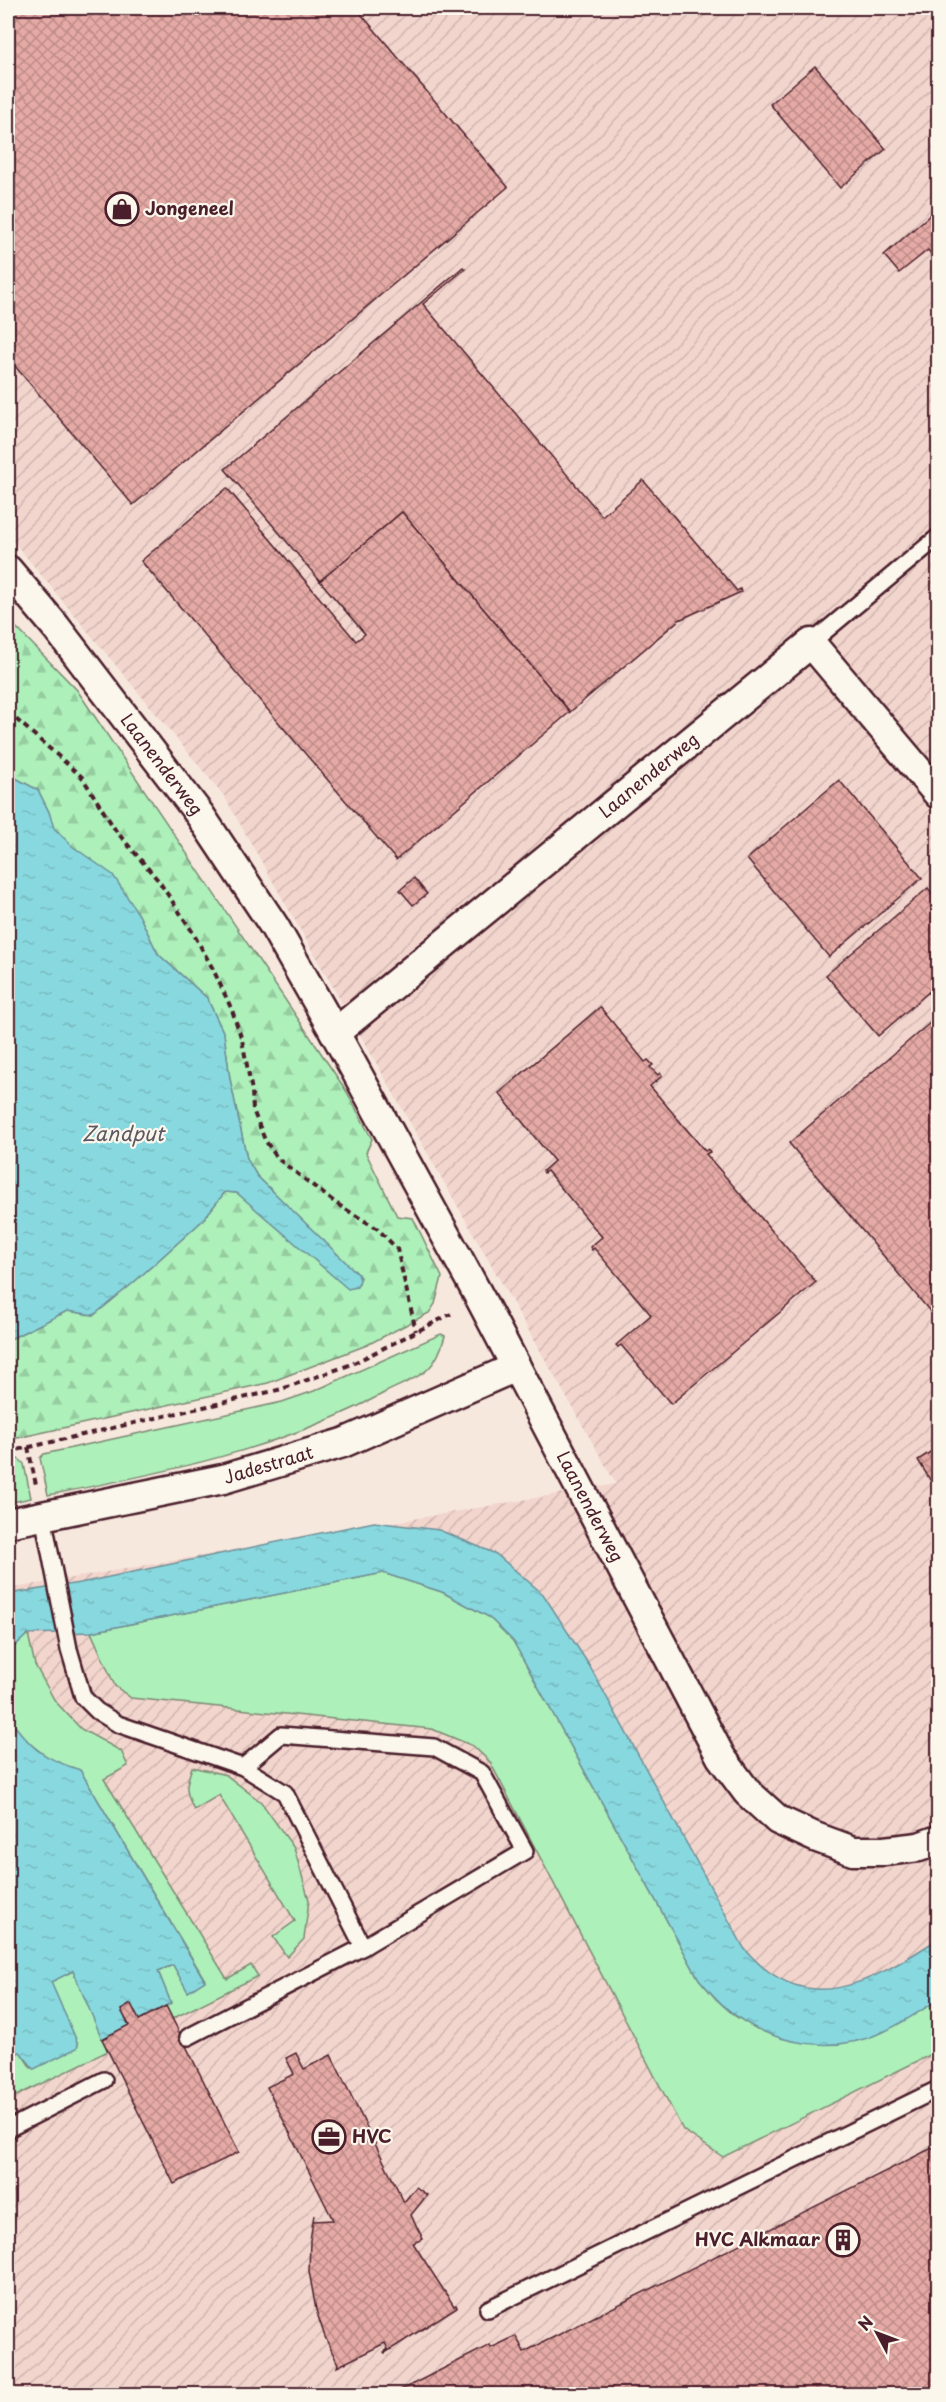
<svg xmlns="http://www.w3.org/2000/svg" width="946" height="2402" font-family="'Playpen Sans',sans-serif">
<defs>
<pattern id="industrial-furrows" width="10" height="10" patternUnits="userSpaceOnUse" patternTransform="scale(1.5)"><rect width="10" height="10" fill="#f2d5cd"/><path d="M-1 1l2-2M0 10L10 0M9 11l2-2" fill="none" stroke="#d1b6b0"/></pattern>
<pattern id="forest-firs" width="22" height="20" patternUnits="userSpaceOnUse" patternTransform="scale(1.5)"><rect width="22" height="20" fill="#adf0ba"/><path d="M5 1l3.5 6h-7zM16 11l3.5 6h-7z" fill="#96cda0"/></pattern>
<pattern id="water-ripples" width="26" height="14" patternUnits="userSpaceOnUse" patternTransform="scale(1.5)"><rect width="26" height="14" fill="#88d9df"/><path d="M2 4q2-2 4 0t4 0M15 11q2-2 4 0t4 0" fill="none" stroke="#77bac0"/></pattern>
<pattern id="building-cross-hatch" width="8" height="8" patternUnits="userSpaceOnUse" patternTransform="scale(1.5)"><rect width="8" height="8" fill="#e5aaa5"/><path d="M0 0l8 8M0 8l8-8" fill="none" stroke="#bc8a87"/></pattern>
</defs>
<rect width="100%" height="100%" fill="#f7e8de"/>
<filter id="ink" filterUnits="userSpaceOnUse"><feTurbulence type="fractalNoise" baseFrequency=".0167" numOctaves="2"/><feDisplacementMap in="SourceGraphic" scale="12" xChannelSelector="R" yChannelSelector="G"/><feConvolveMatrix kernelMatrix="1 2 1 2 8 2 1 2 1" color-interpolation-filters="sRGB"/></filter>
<g filter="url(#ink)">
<path fill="url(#industrial-furrows)" d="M8,8H938V2394H8V1589L616,1484L224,796L8,535Z"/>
<g fill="#adf0ba" stroke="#7c8872" stroke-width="1.5">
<path d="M441,1334L445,1336C442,1347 438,1359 429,1368C421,1377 398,1386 386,1392C281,1449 164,1473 48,1495L40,1458L44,1454L282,1402L314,1391Z"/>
<path d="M19,1459L24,1464L31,1498L8,1503V1462Z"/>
<path d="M383,1573L442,1592L489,1617L513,1641L699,1979L716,1999L735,2016L757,2029L881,2033L938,2000V2051L723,2157L683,2130L490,1762L473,1746L432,1729L131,1698L115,1686L91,1632Z"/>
<path d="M28,1634L35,1665L55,1701L81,1729L121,1751L128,1766L104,1779L227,1979L251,1965L258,1976L172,2019L166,2006L171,2003L158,1971L173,1965L188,1992L205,1980L80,1770L53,1761L26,1741L8,1717V1652Z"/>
<path d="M192,1767L226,1775L261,1802L294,1848L309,1900L304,1939L287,1957L273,1937L295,1921L219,1795L194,1810C185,1791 185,1787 192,1767Z"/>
<path d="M73,1971L108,2051L8,2100V2057L20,2051L31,2068L78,2044L50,1982Z"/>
</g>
<path fill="url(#forest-firs)" stroke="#7c8872" stroke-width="1.5" d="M8,619L77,690L323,1056L347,1092L372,1139L366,1153L397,1216L413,1218L442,1277L435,1304L429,1313L367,1345L268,1383L8,1440V1340L67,1311L94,1315L133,1283L202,1221L225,1192L237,1193L359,1284L360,1277L257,1176L247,1159L230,1079L224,1034L207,998L158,954L139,915L53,828L49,812L38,790L8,774Z"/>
<g fill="url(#water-ripples)" stroke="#6f8f97" stroke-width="1.5">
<path d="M8,774L38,790L49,812L54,828L72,846L113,875L139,915L158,954L207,998L224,1034L230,1079L247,1159L257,1176L358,1274L360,1280L357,1287L348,1289L237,1193L225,1192L202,1221L133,1283L94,1315L67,1311L8,1340Z"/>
<path d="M374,1522L439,1530L496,1554L543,1594L589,1665L744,1948C806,2023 873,1981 938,1939V2000C920,2011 903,2023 883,2032C836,2054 776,2046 735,2015C721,2005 710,1992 699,1979L513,1641L489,1617L442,1592L383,1573L91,1632L28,1634L8,1652V1594L80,1583Z"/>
<path d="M8,1717C32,1749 42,1758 80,1770L205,1981L188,1992L173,1965L158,1971L171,2003L139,2020L131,2004L121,2010L129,2025L102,2039L73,1971L51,1982L78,2044L77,2048L34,2069L20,2052L8,2057Z"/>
</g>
<g fill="url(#building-cross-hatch)" stroke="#4a1f2b" stroke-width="1.5">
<path d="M8,8H356L508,187L133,505L8,358Z"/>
<path d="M815,66L886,149L840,188L770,104Z"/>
<path d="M931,214L938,222V263L928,250L899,273L884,255Z"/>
<path d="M463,267L465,269L423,304L602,516L643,480L737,591L740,589L741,592L679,620L570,712L402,512L320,581L225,469Z"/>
<path d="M227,488L356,641L365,634L320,581L402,512L570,712L396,860L141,561Z"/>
<path d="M839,780L922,878L829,957L747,859Z"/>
<path d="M414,878L427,894L413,905L400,890Z"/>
<path d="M928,888L938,901V984L878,1036L826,975Z"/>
<path d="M600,1007L645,1062L648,1060L653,1065L650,1067L658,1075L660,1073L662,1076L650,1086L705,1151L708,1149L710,1152L706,1154L816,1282L671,1404L621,1345L618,1347L616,1345L651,1315L594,1248L592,1250L590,1247L602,1237L547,1171L544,1173L543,1171L554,1161L499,1093Z"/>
<path d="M938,1016V1321L789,1143Z"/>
<path d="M938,1447V1493L918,1460Z"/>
<path d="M131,2004L139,2020L166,2006L239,2152L174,2184L102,2039L129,2025L121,2010Z"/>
<path d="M296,2053L304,2069L331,2055L404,2202L416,2187L427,2195L411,2215L423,2239L413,2243L454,2306L456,2305L457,2307L385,2353L384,2352L388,2349L385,2343L337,2367L338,2364L325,2337L316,2310L309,2271L310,2240L314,2215L313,2221L333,2220L267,2087L294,2074L286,2058Z"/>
<path d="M938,2145V2394H393L490,2345L491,2348L516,2336L524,2352Z"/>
</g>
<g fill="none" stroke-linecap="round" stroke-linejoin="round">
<defs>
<g id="service">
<path d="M811,643L938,537"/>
<path d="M43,1516L69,1649L83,1697L97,1711L118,1724L243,1767L285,1793L363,1947L188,2037"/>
<path d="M243,1767L281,1735L434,1747L482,1773L525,1851L363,1947"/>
<path d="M8,2129L104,2080"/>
<path d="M488,2309L938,2089"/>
</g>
<g id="minor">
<path id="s1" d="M8,570L56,627L200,815L274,926L335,1033L481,1300L721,1757L747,1792L778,1820L815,1837L853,1851H884L919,1847L938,1840"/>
<path id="s2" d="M335,1033L811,643L938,794"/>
<path id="s3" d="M8,1523L223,1479L343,1443L516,1367"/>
</g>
</defs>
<use href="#service" stroke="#4a1f2b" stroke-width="20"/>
<use href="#minor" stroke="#4a1f2b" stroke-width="33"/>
<g stroke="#4a1f2b" stroke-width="4" stroke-dasharray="6 4.5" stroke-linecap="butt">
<path d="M8,712L82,777L116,831L158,880L192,931L213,969L232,1010L242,1040L252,1091L253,1110L265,1140L278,1159L337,1204L378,1229L397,1249L416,1331"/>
<path d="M28,1447L36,1485"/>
<path d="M8,1452L282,1389L352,1364L451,1314"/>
</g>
<use href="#service" stroke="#fbf7ec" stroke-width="15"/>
<use href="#minor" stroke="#fbf7ec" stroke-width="28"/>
</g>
</g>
<defs>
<symbol id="shop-ring" viewBox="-11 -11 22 22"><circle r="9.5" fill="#fbf7ec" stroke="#4a1f2b" stroke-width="1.5"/><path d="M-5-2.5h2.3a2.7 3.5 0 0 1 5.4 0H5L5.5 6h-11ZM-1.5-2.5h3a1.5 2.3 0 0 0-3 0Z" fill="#4a1f2b"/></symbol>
<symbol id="office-ring" viewBox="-11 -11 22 22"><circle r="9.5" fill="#fbf7ec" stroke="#4a1f2b" stroke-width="1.5"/><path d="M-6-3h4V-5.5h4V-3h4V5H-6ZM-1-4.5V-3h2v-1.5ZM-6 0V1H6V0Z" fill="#4a1f2b"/></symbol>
<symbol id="building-ring" viewBox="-11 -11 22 22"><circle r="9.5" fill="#fbf7ec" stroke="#4a1f2b" stroke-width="1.5"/><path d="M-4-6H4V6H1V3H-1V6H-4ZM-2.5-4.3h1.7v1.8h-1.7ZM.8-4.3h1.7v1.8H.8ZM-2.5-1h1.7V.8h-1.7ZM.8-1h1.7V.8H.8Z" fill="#4a1f2b"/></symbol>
</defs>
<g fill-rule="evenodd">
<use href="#shop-ring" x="103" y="190" width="38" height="38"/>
<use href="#office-ring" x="310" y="2118" width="38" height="38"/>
<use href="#building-ring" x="824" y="2221" width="38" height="38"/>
</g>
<g text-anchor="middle" stroke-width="4.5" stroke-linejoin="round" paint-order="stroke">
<g font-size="18" font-weight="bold" fill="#4a1f2b" stroke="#fbf7ec" text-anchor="start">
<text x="145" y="215">Jongeneel</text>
<text x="352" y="2143">HVC</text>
<text x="820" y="2246" text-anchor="end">HVC Alkmaar</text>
</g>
<g font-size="18" fill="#4a1f2b" stroke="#fbf7ec">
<text dy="6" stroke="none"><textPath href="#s1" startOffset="248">Laanenderweg</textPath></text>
<text dy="6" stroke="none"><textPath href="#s2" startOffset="406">Laanenderweg</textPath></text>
<text dy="6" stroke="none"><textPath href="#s3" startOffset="267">Jadestraat</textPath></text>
<text dy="6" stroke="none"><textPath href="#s1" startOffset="1106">Laanenderweg</textPath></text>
</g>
<g font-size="20" font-style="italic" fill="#5d5761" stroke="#fbf7ec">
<text x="123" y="1141">Zandput</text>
</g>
</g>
<rect width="946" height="2402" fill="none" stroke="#fbf7ec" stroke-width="30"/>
<rect x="15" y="15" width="916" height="2372" fill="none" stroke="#4a1f2b" stroke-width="2" filter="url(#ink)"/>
<g transform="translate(877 2333) rotate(311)" stroke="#fbf7ec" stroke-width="4.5" paint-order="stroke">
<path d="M0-4.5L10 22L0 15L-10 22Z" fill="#4a1f2b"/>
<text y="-9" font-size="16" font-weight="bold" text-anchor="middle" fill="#4a1f2b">N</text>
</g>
</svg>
